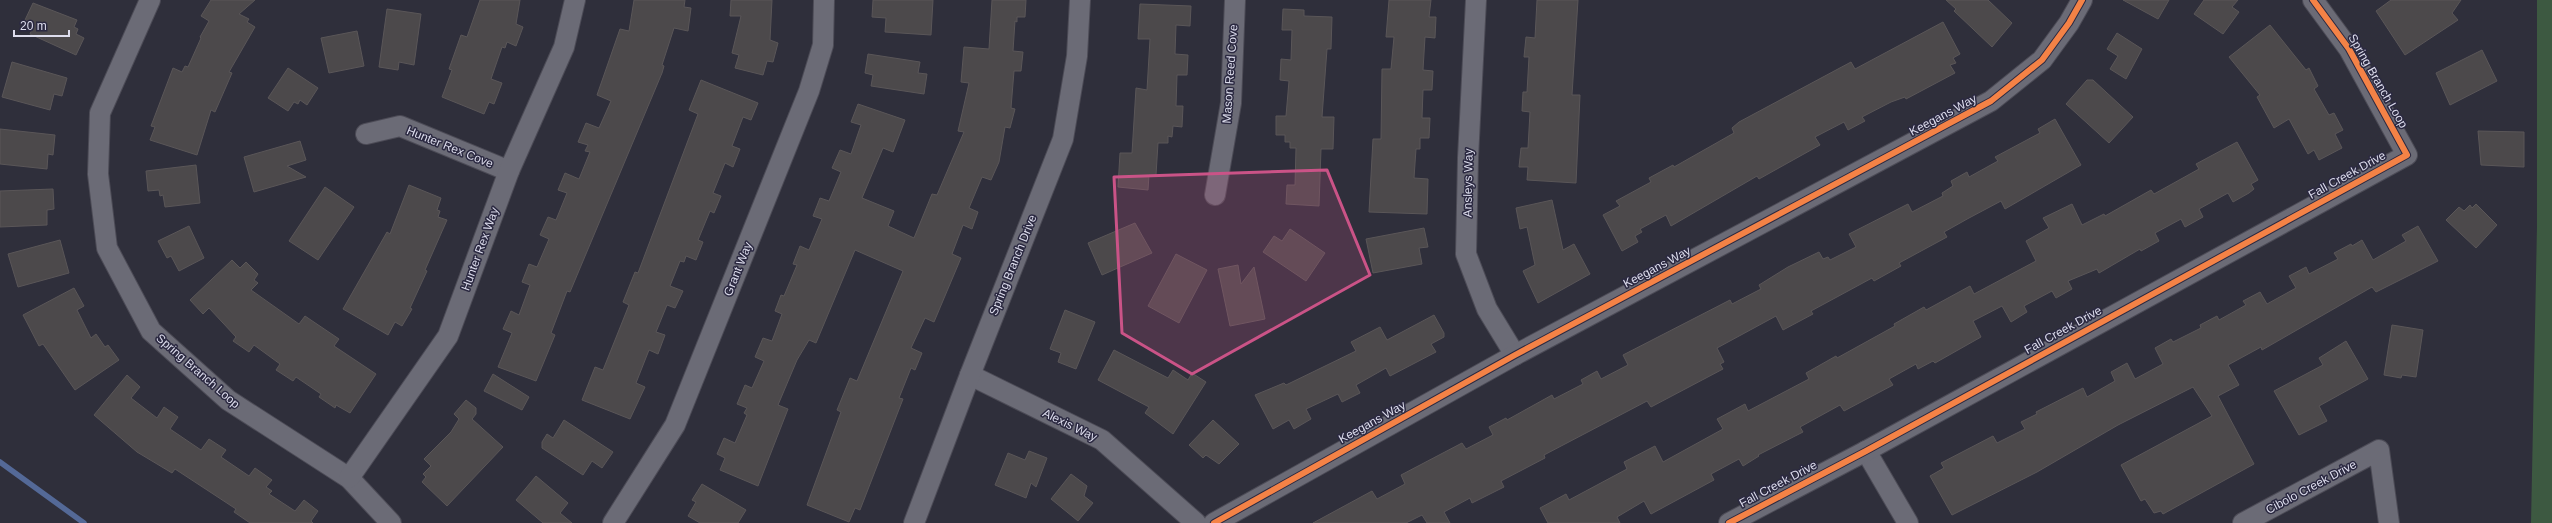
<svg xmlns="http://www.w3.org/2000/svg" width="2552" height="523" font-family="Arial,sans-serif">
<rect width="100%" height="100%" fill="#2f2f3b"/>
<path fill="#3d5941" d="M2537,0H2552V523H2531L2537,226Z"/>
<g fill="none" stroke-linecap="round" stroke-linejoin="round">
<path stroke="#546997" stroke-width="5.5" d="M0,462L84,523"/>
</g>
<g fill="#4c494b" stroke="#5a5658">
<path d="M211,0H255L239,14L249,19L247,22L255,27L229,72L232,73L215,112L211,110L197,155L150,140L155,127L151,126L173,68L182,72L185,66L188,67L201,38L200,37L209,21L201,16Z"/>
<path d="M480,0H520L516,24L523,27L516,46L507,42L505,48L502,47L491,79L502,83L494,104L489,102L484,114L442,97L452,70L449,69L461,35L467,37Z"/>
<path d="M634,0H685L684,7L691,8L688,31L674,28L662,65L664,66L662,73L570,292L567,291L551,333L555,335L536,381L498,367L512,333L503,329L511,311L519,315L530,285L522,282L529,264L537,267L549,239L540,235L548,217L556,220L567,193L558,190L565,173L579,179L590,152L585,151L588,145L578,142L586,123L599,128L611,101L597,95L620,29L629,31Z"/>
<path d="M731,0H772L770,40L778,43L773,62L767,61L763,75L735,68L739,55L732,53L741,16H730Z"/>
<path d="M873,0H933L931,35L885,32L886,18L872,17Z"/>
<path d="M992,0H1026L1025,17H1017V22L1015,21L1013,51L1023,52L1021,71H1014L1011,108L1015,109L1010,128L1005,127L999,162L991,180L982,177L969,208L978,212L972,229L963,225L952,254L961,258L942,303L934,322L925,318L911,348L922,353L915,370L911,368L899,398L903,399L860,510L855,508L849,522L807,505L841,412L837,410L850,378L857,381L903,271L855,250L816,343L809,340L797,360L778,405L788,409L758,486L720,470L725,458L717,454L724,438L735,443L747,415L744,413L747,408L737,404L745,385L752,388L764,361L755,357L763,338L772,341L782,314L775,311L781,295L784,296L797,265L793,264L800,246L809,250L822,219L813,216L820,198L829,201L841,172L832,168L840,150L851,154L861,125L851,122L858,104L905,120L893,152L883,148L862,198L894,211L888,226L914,238L932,194L937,195L964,132L958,131L969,83L961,82L964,47L989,49Z"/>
<path d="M1389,0H1431L1429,17H1436L1435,38L1425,37L1423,70L1433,71L1432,90H1423L1422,118H1430L1429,138H1420V149H1416L1414,178L1428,179L1427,214L1369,212L1373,139H1381L1382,69H1391L1394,37H1386Z"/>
<path d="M1537,0H1578L1572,95H1580L1576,183L1527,180L1528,167H1519L1521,148H1528L1530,112L1522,111L1523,92H1527L1529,57H1524L1526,37L1535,38Z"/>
<path d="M1946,0H1988L2012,23L1992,47L1954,11L1956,9Z"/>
<path d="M2123,0H2169L2158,19Z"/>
<path d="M2204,0H2238L2232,7L2239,12L2223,34L2194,14Z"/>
<path d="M2391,0H2461L2452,13L2458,20L2405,55L2376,11Z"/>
<path d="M33,3L77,20L74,27L78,29L76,34L84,38L76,55L30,34L34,25L25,20Z"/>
<path d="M1140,4L1191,6L1190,26L1176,25L1175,54L1188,55L1187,75H1177L1176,106H1183L1182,127L1173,126L1172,137L1168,136V143H1158L1156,175H1149L1148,190L1118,187L1120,153H1132L1136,88L1147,90L1150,39H1138Z"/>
<path d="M387,9L421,14L414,65L399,62L398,70L379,67Z"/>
<path d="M1283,9L1304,10V16L1332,17L1331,49H1327L1322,117H1334L1333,149H1321L1319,206L1286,204L1287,185H1295L1296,148H1290V142H1285V135H1276V116H1286L1289,81L1280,80L1281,59L1291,60L1292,30H1282Z"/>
<path d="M1943,22L1960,54L1953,58L1956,63L1950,65L1955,73L1906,99L1905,97L1891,102L1862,117L1865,121L1848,130L1844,122L1815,137L1820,145L1759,179L1757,176L1671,226L1666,215L1640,229L1642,232L1635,236L1638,242L1622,251L1603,215L1620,206L1616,201L1651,182L1649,178L1673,165L1674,167L1734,133L1732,128L1739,122L1851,62L1855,69Z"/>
<path d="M2270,25L2306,70L2309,68L2318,86L2314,89L2329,115L2334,113L2343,130L2335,134L2342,148L2319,160L2314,150L2308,154L2289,119L2274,128L2257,97L2260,95L2229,57Z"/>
<path d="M357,31L364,66L329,73L321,38Z"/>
<path d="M2117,33L2142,49L2126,79L2110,69L2118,56L2107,49Z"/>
<path d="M2482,50L2497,81L2450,105L2436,73Z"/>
<path d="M868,54L920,62L918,73L927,74L924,94L871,86L873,75L865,73Z"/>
<path d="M12,62L67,78L62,96L54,94L50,110L2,97Z"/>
<path d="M288,68L318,88L307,105L300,100L298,104L294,102L288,111L268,98Z"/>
<path d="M701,80L758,103L751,120L743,117L732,146L740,149L733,167L725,163L713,193L721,196L714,213L710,211L698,240L703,242L696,260L686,256L684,262L680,261L670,286L683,291L675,308L667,305L656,332L665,335L658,354L649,350L636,383L645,387L630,419L582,400L595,367L603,370L629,305L623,302L635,272L638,273L698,114L689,110Z"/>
<path d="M2087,80H2093L2133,117L2109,143L2066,104Z"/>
<path d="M2055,119L2081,165L2005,209L2001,201L1969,218L1944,232L1947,237L1899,263L1901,266L1874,281L1872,278L1811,311L1813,314L1783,330L1776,316L1717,348L1724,362L1720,364L1723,369L1651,407L1647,401L1544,455L1545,458L1501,481L1504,487L1472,503L1470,498L1444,512L1450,523H1427L1422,515L1406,523H1313L1372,491L1377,499L1405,484L1401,475L1462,443L1466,449L1493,435L1489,427L1506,418L1507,420L1552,395L1554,399L1583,384L1581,380L1597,371L1601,379L1628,365L1623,355L1730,300L1732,304L1761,289L1759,285L1788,267L1819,252L1823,259L1828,257L1830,260L1856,247L1849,234L1908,204L1912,212L1943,196L1942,193L1953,186L1951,181L1967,172L1969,177L1998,161L1995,157L2040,133L2038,129Z"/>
<path d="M0,129L55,135L53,155L48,154L47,169L0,164Z"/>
<path d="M2478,131L2524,132V167L2481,165Z"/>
<path d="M300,141L306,160L287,166L306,177L254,192L244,157Z"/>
<path d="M2237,142L2258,180L2251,184L2254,189L2249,193L2233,202L2228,193L2199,209L2203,217L2185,227L2181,219L2155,233L2159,241L2141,251L2140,249L2099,273L2097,269L2068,281L2072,289L2056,298L2052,291L2024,306L2027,312L2011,322L2002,306L1973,321L1981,337L1935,363L1933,361L1918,369L1916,364L1889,379L1893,385L1844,411L1840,405L1800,427L1803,432L1758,455L1759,456L1743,466L1739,459L1711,474L1714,480L1651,514L1644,501L1617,517L1620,523H1548L1540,508L1566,494L1569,500L1627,469L1624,462L1655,446L1663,462L1723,429L1717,419L1745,404L1748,411L1809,379L1806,373L1836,356L1837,358L1895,326L1894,324L1924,307L1926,310L1970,286L1974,294L2036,261L2026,241L2049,228L2043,218L2072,204L2082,225L2104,214L2105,216L2151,190L2154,194L2199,169L2196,164Z"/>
<path d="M196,165L200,203L165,207L163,195L160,196L159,190L148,191L146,171Z"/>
<path d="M409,185L441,198L437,210L440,211L438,217L447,220L425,270L427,271L410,308L412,309L402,326L395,322L388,335L343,309L387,232L390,234Z"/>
<path d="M325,187L354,207L318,260L289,241Z"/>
<path d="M53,189L54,209L47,210V225L0,227V191Z"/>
<path d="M1552,200L1563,250L1574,244L1590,274L1538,303L1523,271L1535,265L1527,227L1520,229L1516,208Z"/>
<path d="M2476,204L2497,225L2476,248L2446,220L2459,207L2464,211L2470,205L2472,208Z"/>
<path d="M1135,223L1152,253L1102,275L1088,243Z"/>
<path d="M189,226L204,258L179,271L171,256L167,258L158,241Z"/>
<path d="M2418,226L2438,261L2376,292L2372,287L2262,350L2261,347L2228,365L2239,385L2218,396L2254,464L2163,514L2161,511L2154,513L2145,499L2141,501L2121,465L2212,416L2193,387L2118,425L2037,472L1952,515L1930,476L1944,468L1941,463L1993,436L1997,443L2025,429L2021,422L2037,414L2036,412L2083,388L2087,397L2115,381L2111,372L2127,363L2135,379L2163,364L2155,348L2171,339L2173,342L2201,328L2200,325L2217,316L2219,320L2246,305L2243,301L2260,292L2267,304L2296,288L2289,276L2306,267L2309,274L2338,259L2334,253L2351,244L2352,246L2362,240L2373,260L2406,241L2402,235Z"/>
<path d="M1424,228L1428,247L1419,248L1422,264L1373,273L1366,239Z"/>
<path d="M1290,229L1325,253L1306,281L1263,252L1274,236L1282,241Z"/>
<path d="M60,240L69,273L18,287L8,254Z"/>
<path d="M1176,254L1207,270L1179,323L1148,306Z"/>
<path d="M232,260L240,268L246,262L258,274L254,280L258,283L251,290L299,324L305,316L339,339L334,346L376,374L350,413L336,405L335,408L319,397L321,394L296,377L293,381L276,370L280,364L254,345L249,352L233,341L236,337L209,308L203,314L190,300Z"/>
<path d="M1238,265L1241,284L1254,267L1265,319L1230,326L1218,269Z"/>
<path d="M74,288L84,306L77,310L91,338L96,334L105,347L108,345L119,360L75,390L43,344L39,346L23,315Z"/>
<path d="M1065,310L1095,322L1076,369L1058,362L1061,353L1050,349Z"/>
<path d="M1434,315L1444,333V337L1431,344L1436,352L1390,376L1386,368L1356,385L1360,393L1342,402L1338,394L1306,409L1311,419L1294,429L1289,420L1273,429L1255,395L1284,383L1286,385L1356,351L1351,342L1380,327L1387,340Z"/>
<path d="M2392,325L2423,330L2416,377L2402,375L2401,378L2384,375Z"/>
<path d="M2346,341L2368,379L2319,406L2327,421L2299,435L2274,391L2323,365L2319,358Z"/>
<path d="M1114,350L1168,378L1173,370L1188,380L1192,373L1206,382L1173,434L1145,413L1149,407L1098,380Z"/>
<path d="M493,374L529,397L522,410L484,391Z"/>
<path d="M127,375L140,387L131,398L157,418L164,407L178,417L170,429L201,450L209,439L226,450L221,457L249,476L255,468L272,480L266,487L272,491L269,494L295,511L304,500L318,511L311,521L313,523H250L234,512L236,509L175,469L172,473L137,452L94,415Z"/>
<path d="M466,400L476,408V414L472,419L503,447L447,506L422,482L426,477L423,474L431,466L424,459L451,432L459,419L454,414Z"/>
<path d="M564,420L613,452L602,468L592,461L583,475L542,448V442L547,434L553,438Z"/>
<path d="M1213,420L1239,444L1219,464L1206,455L1203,458L1189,445Z"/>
<path d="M1029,451L1047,458L1036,487L1031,483L1026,498L995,485L1008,453L1025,460Z"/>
<path d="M1071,474L1087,486L1084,496L1093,503L1078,521L1051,499Z"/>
<path d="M536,476L568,503L560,513L572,523H543L516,500Z"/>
<path d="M702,484L746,510L738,523H700L688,516L696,502L692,500Z"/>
</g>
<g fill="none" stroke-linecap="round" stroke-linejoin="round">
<defs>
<g id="minor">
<path d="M150,0L100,113L98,174L107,248L151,331L228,400L349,478L391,523"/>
<path d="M1476,0L1468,158L1466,254L1487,309L1515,355"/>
<path d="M366,134L400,126L509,171"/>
<path d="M1215,195L1231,103L1235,0"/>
<path d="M970,375L1102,440L1196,523"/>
<path d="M1866,451L1908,523"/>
<path d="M349,478L448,336L509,171L564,47L575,0"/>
<path d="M613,523L675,425L809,91L823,45L824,0"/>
<path d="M914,523L970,375L1063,139L1077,56L1080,0"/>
<path d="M1214,523L1515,355L1991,101L2042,60L2069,23L2082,0"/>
<path d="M1729,523L1866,451L2407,155L2349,49L2313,0"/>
<path d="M2243,523L2379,450L2389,523"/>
</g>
</defs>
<use href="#minor" stroke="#4c4b56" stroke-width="22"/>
<use href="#minor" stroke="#6b6b76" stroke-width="20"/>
<defs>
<g id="cycleway">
<path d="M1214,523L1515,355L1991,101L2042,60L2069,23L2082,0"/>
<path d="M1729,523L1866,451L2407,155L2349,49L2313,0"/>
</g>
</defs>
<use href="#cycleway" stroke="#2b2941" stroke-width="8"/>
<use href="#cycleway" stroke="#f48246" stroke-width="6"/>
</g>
<path fill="#ca5387" fill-opacity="0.2" stroke="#ca5387" stroke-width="3" stroke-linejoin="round" d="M1327,170L1370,275L1192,374L1122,333L1114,177Z"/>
<g text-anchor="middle" stroke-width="3" stroke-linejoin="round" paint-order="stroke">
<g font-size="12" fill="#dddded" stroke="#2b2941">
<text transform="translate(1230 74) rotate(-86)" y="4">Mason Reed Cove</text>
<text transform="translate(2378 81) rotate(60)" y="4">Spring Branch Loop</text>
<text transform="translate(1943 115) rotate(-28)" y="4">Keegans Way</text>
<text transform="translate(450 147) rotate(22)" y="4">Hunter Rex Cove</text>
<text transform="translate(2347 175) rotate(-29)" y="4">Fall Creek Drive</text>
<text transform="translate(1468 183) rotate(-89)" y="4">Ansleys Way</text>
<text transform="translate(480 249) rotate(-70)" y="4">Hunter Rex Way</text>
<text transform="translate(1013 265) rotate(-68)" y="4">Spring Branch Drive</text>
<text transform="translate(1657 267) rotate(-28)" y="4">Keegans Way</text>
<text transform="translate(738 269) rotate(-68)" y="4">Grant Way</text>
<text transform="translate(2063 330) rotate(-29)" y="4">Fall Creek Drive</text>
<text transform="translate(198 371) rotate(41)" y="4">Spring Branch Loop</text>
<text transform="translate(1372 422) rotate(-29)" y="4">Keegans Way</text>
<text transform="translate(1070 425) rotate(26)" y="4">Alexis Way</text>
<text transform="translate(1778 484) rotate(-28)" y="4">Fall Creek Drive</text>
<text transform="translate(2311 487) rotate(-28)" y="4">Cibolo Creek Drive</text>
</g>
</g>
<path d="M14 30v6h55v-6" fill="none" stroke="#dddded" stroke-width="2"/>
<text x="20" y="30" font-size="12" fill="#dddded" stroke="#2b2941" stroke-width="3" paint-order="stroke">20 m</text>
</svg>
